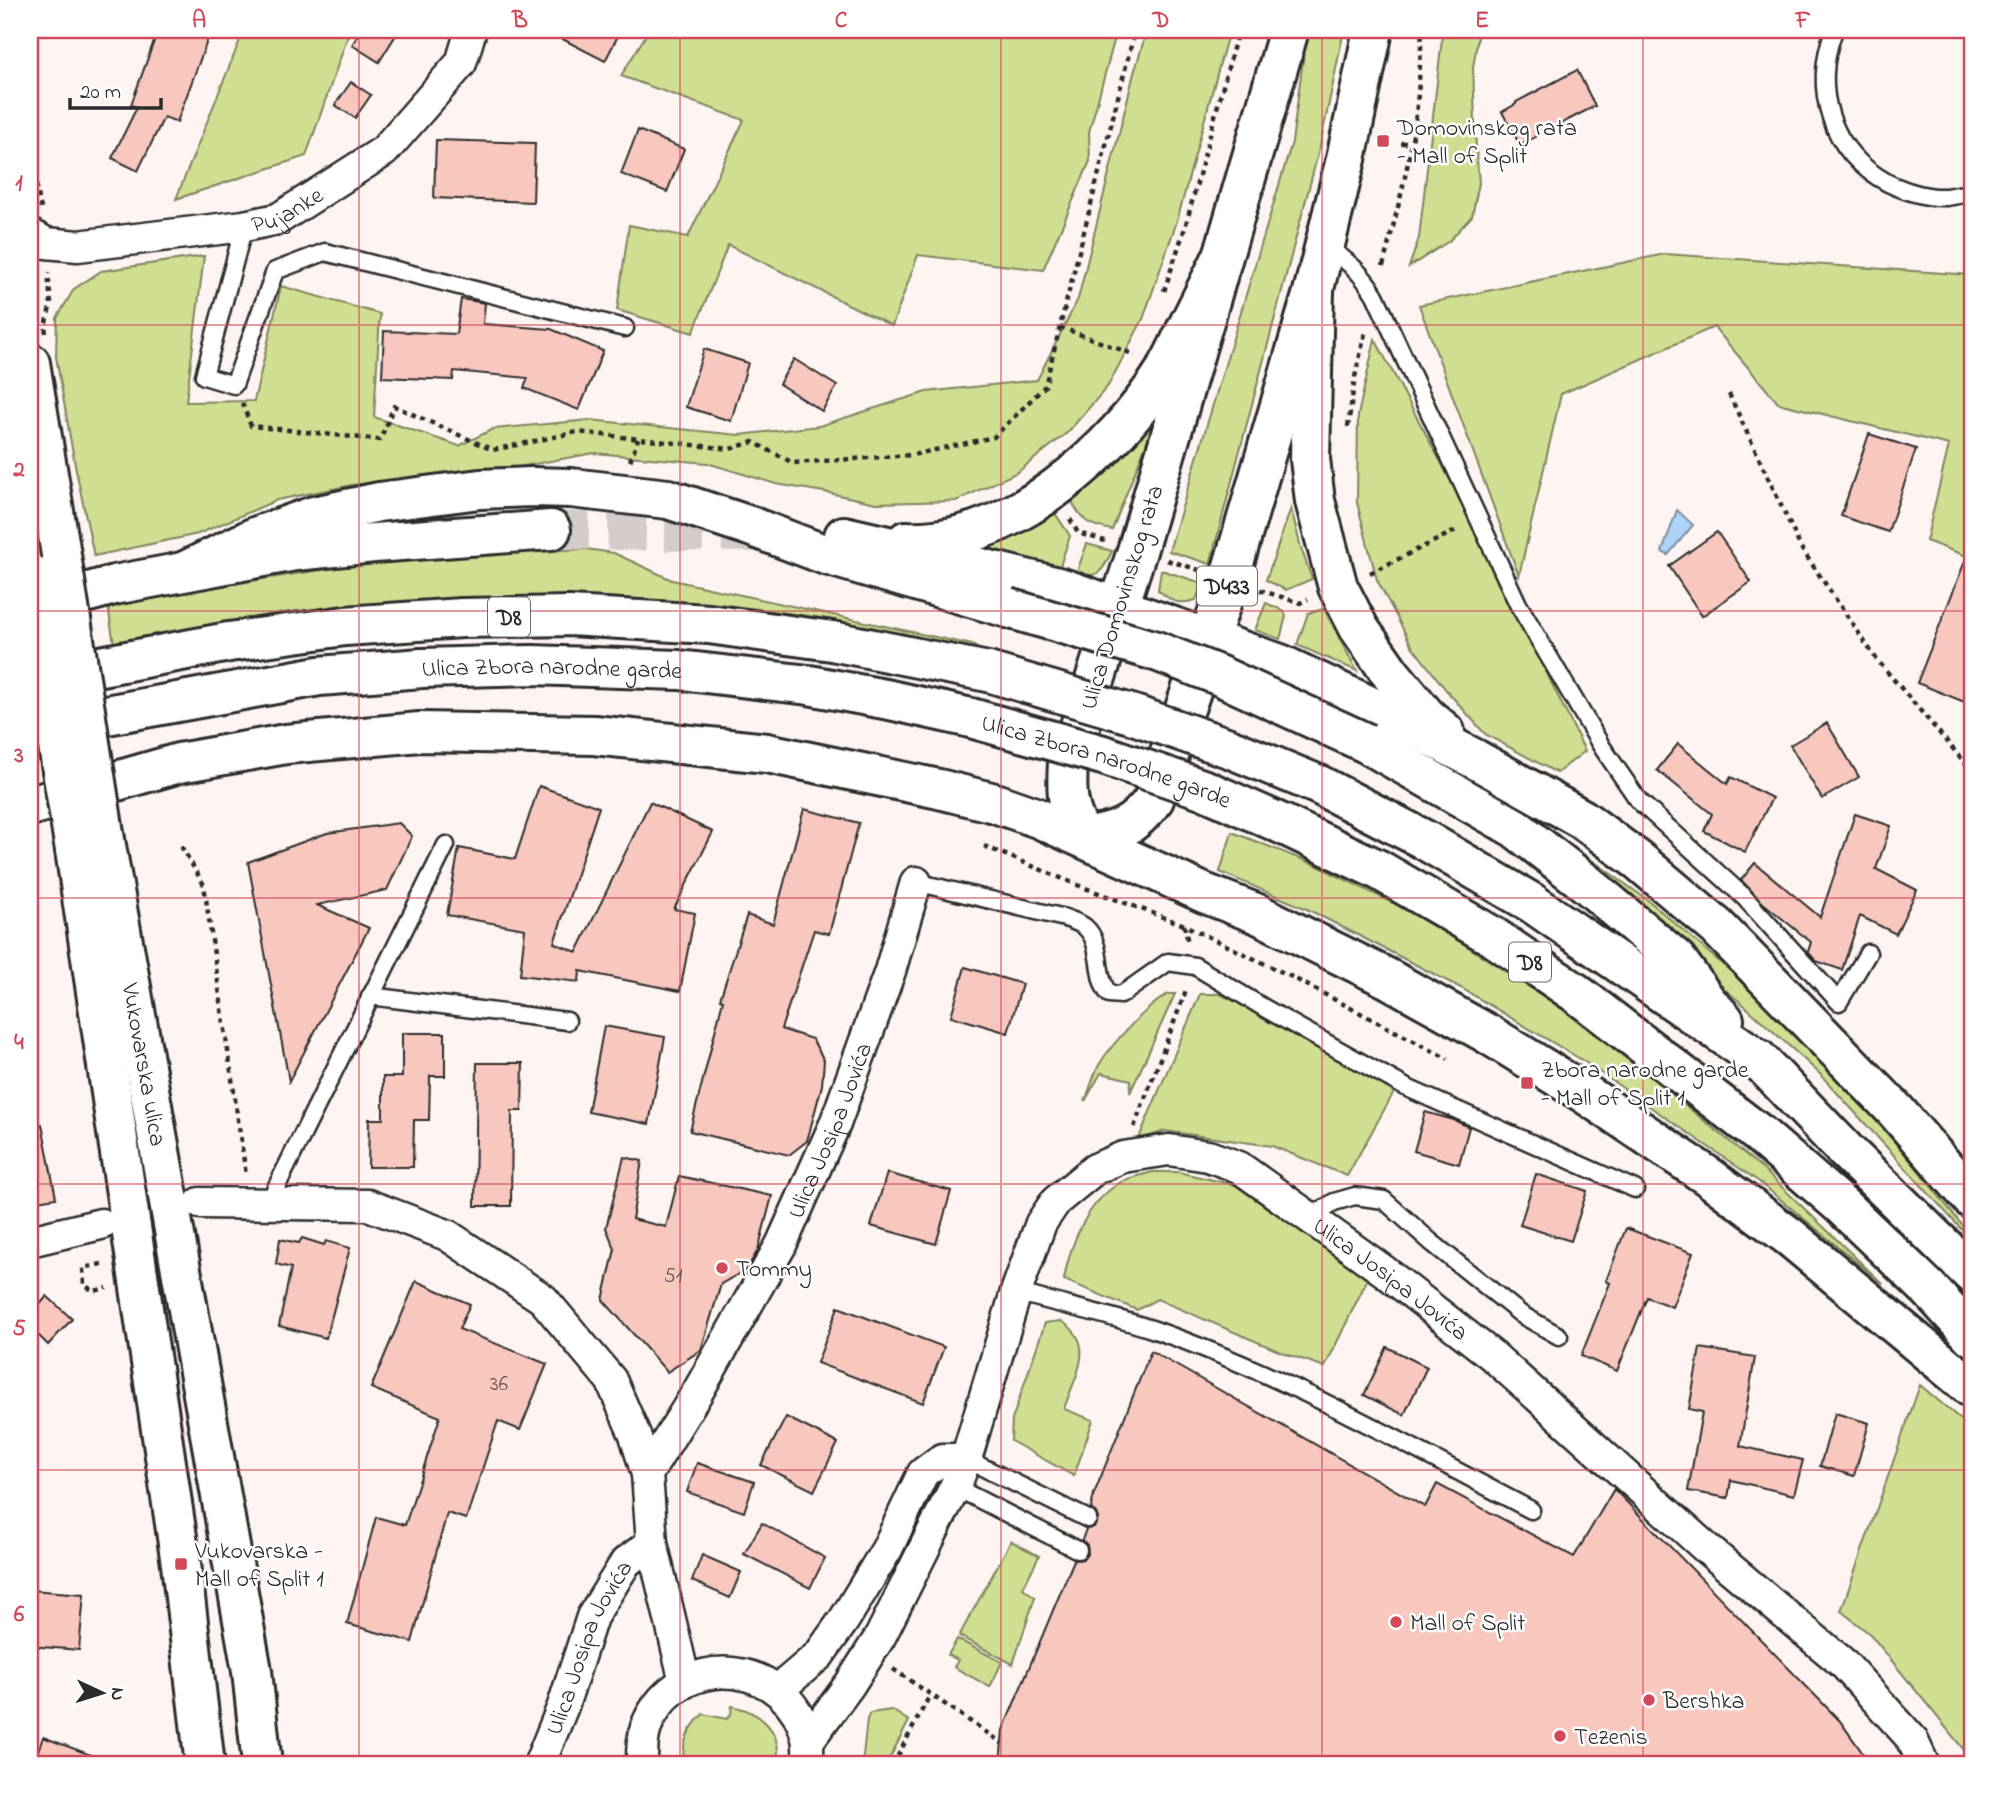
<svg xmlns="http://www.w3.org/2000/svg" width="2002" height="1795" font-family="'Indie Flower',sans-serif">
<rect width="100%" height="100%" fill="#fef4f2"/>
<filter id="ink" filterUnits="userSpaceOnUse"><feTurbulence type="fractalNoise" baseFrequency=".0143" numOctaves="2"/><feDisplacementMap in="SourceGraphic" scale="14" xChannelSelector="R" yChannelSelector="G"/><feConvolveMatrix kernelMatrix="1 2 1 2 8 2 1 2 1" color-interpolation-filters="sRGB"/></filter>
<g filter="url(#ink)">
<g fill="#d0de91" stroke="#7e845e" stroke-width="2">
<path d="M244,30H350L306,156L176,199Z"/>
<path d="M649,30H1117L1089,132L1090,161L1043,270L918,255L892,326L728,245L693,333L617,310L629,225L688,237L744,120L621,76Z"/>
<path d="M1147,30H1229L1177,221L1143,319L1108,386L1068,432L1018,472L956,501L876,503L824,492L776,484L707,463L594,453L496,471L435,474L352,485L277,500L198,534L94,556L75,465L56,357L57,318L74,289L101,271L204,256L186,402L254,401L281,286L380,314L374,417L459,446L493,429L590,420L739,435L819,426L926,392L1037,380L1078,299L1134,73Z"/>
<path d="M1307,30H1344L1320,146L1210,564L1169,551L1292,142Z"/>
<path d="M1443,30H1479L1473,68L1476,148L1479,183L1472,216L1449,241L1409,267L1419,238Z"/>
<path d="M1665,254L1972,275V558L1926,541L1949,445L1778,403L1714,327L1561,394L1519,576L1419,305Z"/>
<path d="M1375,339L1469,515L1585,751L1557,773L1485,734L1447,691L1412,646L1377,580L1357,503L1358,415Z"/>
<path d="M1147,419L1154,424L1112,530C1088,525 1084,523 1072,502L1090,487Z"/>
<path d="M1051,507L1070,536L1059,569L980,550Z"/>
<path d="M1291,508L1301,548L1312,579L1286,590L1266,580Z"/>
<path d="M1087,544L1112,551C1102,572 1100,578 1076,574Z"/>
<path d="M586,549L614,553L672,580L972,645L987,654C757,590 512,584 276,614C222,622 168,633 114,644L108,606C205,589 302,571 399,560C461,554 523,552 586,549Z"/>
<path d="M1161,570L1202,583L1196,600C1178,605 1172,602 1158,590Z"/>
<path d="M1266,603L1284,611L1286,616L1280,639L1255,630Z"/>
<path d="M1324,609L1357,671L1297,645L1308,613Z"/>
<path d="M1463,781L1567,842L1649,901L1736,976L1824,1062L1908,1157L1972,1238V1241L1819,1073L1745,1006L1646,924Z"/>
<path d="M1232,832L1316,865L1393,903L1464,944L1590,1027L1762,1168L1883,1284L1758,1181L1582,1060L1461,988L1307,909L1220,872Z"/>
<path d="M1168,994H1175L1130,1093L1131,1080L1101,1073L1085,1101C1090,1089 1093,1076 1099,1065C1112,1043 1146,1007 1168,994Z"/>
<path d="M1200,994H1220L1301,1033L1397,1087L1347,1176L1272,1146L1165,1131L1138,1140Z"/>
<path d="M1153,1172H1178L1235,1185L1368,1278L1325,1367L1281,1352L1157,1299L1137,1310L1064,1280C1070,1243 1087,1202 1121,1182C1130,1177 1143,1175 1153,1172Z"/>
<path d="M1061,1321C1099,1343 1074,1377 1064,1409L1093,1420L1074,1476L1011,1441L1012,1420L1045,1323Z"/>
<path d="M1920,1385L1972,1429V1760L1871,1635L1841,1611Z"/>
<path d="M1011,1541L1039,1556L1023,1588L1035,1597L1013,1664L959,1636Z"/>
<path d="M957,1639L1002,1662L990,1687L954,1667L958,1660L948,1655Z"/>
<path d="M732,1706C761,1712 785,1733 776,1765H684C681,1743 688,1729 703,1714L727,1719L731,1714Z"/>
<path d="M892,1710L909,1721L886,1765H862L867,1719L870,1713Z"/>
</g>
<path fill="#aed3f7" stroke="#7a90a5" stroke-width="2" d="M1677,510L1693,525L1668,555L1662,552Z"/>
<g fill="#f8c8be" stroke="#2b2b2b" stroke-width="2">
<path d="M158,30H211L177,122L164,117L138,171L112,158L137,107L131,105Z"/>
<path d="M361,30H399L379,62L352,45Z"/>
<path d="M545,30H621L605,61Z"/>
<path d="M1577,70L1595,106L1520,145L1502,112L1516,104V102Z"/>
<path d="M351,82L371,95L355,118L335,105Z"/>
<path d="M638,130L684,149L667,192L621,174Z"/>
<path d="M436,140L535,143L533,202L434,198Z"/>
<path d="M461,299L485,303L483,324L551,329L603,351L579,410L524,388L528,378L454,371L453,380L382,377L384,331L456,334Z"/>
<path d="M704,349L748,363L731,421L686,407Z"/>
<path d="M794,359L837,386L822,411L779,384Z"/>
<path d="M1869,434L1916,449L1888,532L1841,516Z"/>
<path d="M1717,532L1751,582L1702,616L1669,566Z"/>
<path d="M1971,546H1972V705L1917,683Z"/>
<path d="M1827,723L1859,777L1822,799L1790,745Z"/>
<path d="M1678,744L1727,784L1731,777L1772,798L1745,852L1704,831L1712,814L1657,770Z"/>
<path d="M539,786L599,807L554,943L577,952L650,802L713,832L674,909L695,913L680,991L580,971L579,982L520,975L525,929L447,915L459,848L515,859Z"/>
<path d="M804,809L859,823L829,934L814,930L781,1029L812,1039L824,1060L822,1085L807,1141L789,1155L690,1131L723,1000L720,999L747,915L773,924Z"/>
<path d="M1855,814L1891,826L1876,869L1917,890L1896,934L1860,916L1842,970L1816,961L1808,952L1811,942L1763,903L1741,880L1755,863L1820,917Z"/>
<path d="M399,823L412,836L387,890L317,905L369,928L289,1081L248,862L327,833Z"/>
<path d="M965,967L1022,984L1008,1033L951,1016Z"/>
<path d="M604,1026L665,1037L649,1124L588,1112Z"/>
<path d="M402,1033H445V1076H430L429,1120H414L413,1167H368L369,1119H383V1077H402Z"/>
<path d="M477,1063H523L522,1111H512L511,1206H475Z"/>
<path d="M1425,1112L1454,1120L1469,1127L1459,1164L1414,1151Z"/>
<path d="M42,1124L56,1198L30,1202V1125Z"/>
<path d="M624,1157L642,1161L632,1219L666,1227L679,1176L772,1196L758,1250L747,1269L721,1284L701,1350L667,1372L603,1300L615,1249L606,1228Z"/>
<path d="M887,1173L951,1191L936,1244L871,1226Z"/>
<path d="M1536,1174L1587,1191L1571,1241L1520,1225Z"/>
<path d="M1626,1228L1693,1253L1672,1307L1647,1297L1617,1371L1581,1356L1610,1283L1606,1281Z"/>
<path d="M302,1238L324,1245L326,1241L350,1248L326,1338L279,1326L291,1268L276,1264L280,1239L299,1243Z"/>
<path d="M416,1281L470,1304L459,1329L547,1364L520,1430L498,1421L466,1519L447,1513L412,1642L347,1624L376,1517L405,1525L440,1417L371,1388Z"/>
<path d="M47,1296L72,1319L48,1345L31,1328L38,1321L32,1314Z"/>
<path d="M838,1307L944,1347L923,1403L817,1363Z"/>
<path d="M1387,1347L1427,1367L1404,1415L1364,1395Z"/>
<path d="M1700,1348L1755,1357L1740,1446L1803,1460L1794,1495L1731,1480L1728,1498L1688,1491L1702,1412L1689,1409Z"/>
<path d="M1151,1351L1425,1507L1437,1484L1574,1557L1614,1489L1840,1721L1871,1765H1000L1003,1730L1074,1560L1083,1559L1088,1554L1087,1545L1082,1540L1086,1529L1094,1527L1098,1519L1096,1513L1091,1509L1094,1494Z"/>
<path d="M1835,1413L1869,1423L1854,1476L1820,1466Z"/>
<path d="M786,1417L838,1443L814,1491L761,1465Z"/>
<path d="M697,1463L754,1482L744,1512L687,1492Z"/>
<path d="M762,1523L825,1558L810,1588L744,1554Z"/>
<path d="M702,1555L741,1572L730,1598L692,1581Z"/>
<path d="M30,1590L84,1594L79,1650L30,1646Z"/>
<path d="M43,1737L112,1763L111,1765H33Z"/>
</g>
<g fill="none" stroke-linecap="round" stroke-linejoin="round">
<path stroke="#d4ccca" stroke-width="38" stroke-dasharray="38 19" stroke-linecap="butt" d="M551,530L754,533"/>
<defs>
<g id="lane">
<path d="M1834,30C1812,90 1830,152 1888,183C1905,191 1926,198 1946,197C1954,196 1964,194 1972,192"/>
<path d="M244,226L204,376L234,385L275,271L325,252L625,328"/>
<path d="M1325,246C1347,260 1362,273 1375,295L1518,604L1602,747L1639,801L1744,897L1839,1002L1868,953"/>
<path d="M916,882L1065,918C1071,920 1080,923 1085,927C1104,944 1094,975 1109,994L1121,995L1168,962L1195,966L1266,1009L1405,1087L1635,1189"/>
<path d="M370,996L567,1021"/>
<path d="M268,1204L446,845"/>
<path d="M1309,1218L1334,1202L1355,1196L1384,1200L1431,1242L1522,1315L1559,1336"/>
<path d="M1016,1292C1062,1305 1110,1315 1155,1330C1287,1376 1408,1446 1531,1510"/>
<path d="M966,1459L1088,1519"/>
<path d="M955,1487L1078,1550"/>
</g>
<g id="street">
<path id="s1" d="M30,234L46,243L78,246L244,226L278,219L384,151L461,63L471,30"/>
<path d="M200,1203L368,1205L447,1235L543,1299L611,1380L635,1435L647,1474L652,1543L685,1682"/>
<path d="M30,1241L101,1224"/>
<path id="s2" d="M647,1474L697,1393L781,1245L835,1124L890,971L916,882"/>
<path d="M778,1690L819,1655L844,1620L887,1549L923,1473L942,1459H966"/>
<path id="s3" d="M808,1741L850,1684L880,1637L955,1487L966,1459L1016,1292L1041,1223L1056,1201L1095,1169L1123,1157L1169,1150L1208,1156L1239,1167L1384,1271L1494,1357L1706,1548L1844,1664L1912,1739L1924,1765"/>
<path id="s4" d="M539,1765L563,1706L592,1617L626,1562L652,1543"/>
<path d="M642,1765C642,1749 642,1733 650,1718C686,1648 789,1662 807,1738C809,1747 808,1757 808,1765"/>
</g>
<g id="secondary">
<path d="M30,363L59,542"/>
<path id="s5" d="M105,840L252,1671L262,1765"/>
<path d="M75,850L181,1564L205,1765"/>
</g>
<path id="primary" d="M1289,30L1137,551L1068,763C1066,793 1067,812 1084,838C1117,833 1134,827 1154,799L1229,580L1314,289L1346,159L1373,30"/>
<g id="highway">
<path d="M1314,289L1310,459L1315,501L1338,587L1359,628L1391,674L1426,716L1445,732"/>
<path d="M844,536L957,562L1062,588L1280,664L1385,713L1475,759L1582,819L1639,861L1717,927L1895,1110L1972,1199"/>
<path d="M906,541C1010,546 1115,451 1167,368C1174,356 1180,343 1186,330C1198,306 1210,282 1222,258"/>
<path d="M185,571L255,537L314,516L379,502L480,489L532,487L571,488L668,499L750,526L826,555L1008,608"/>
<path d="M35,607L114,585L295,551L374,543L551,530"/>
<path d="M47,676L229,642L345,626L462,618L569,616L709,624L832,641L988,672"/>
<path id="s6" d="M30,729L319,676L422,668L532,665L679,670L809,685L890,700L971,718"/>
<path d="M1366,743L1515,828L1587,884L1677,960L1708,1003L1724,1020"/>
<path d="M1319,785L1423,839L1532,903L1758,1059L1846,1151L1972,1274"/>
<path d="M30,806L179,763L286,744L420,732L594,735L767,753L939,789L995,803L1038,818L1204,893L1258,914L1387,978L1488,1034L1584,1093L1709,1177L1790,1237L1972,1388"/>
<path d="M1282,824L1379,870L1492,936L1576,993L1758,1133L1842,1206L1929,1289L1972,1336"/>
</g>
</defs>
<use href="#lane" stroke="#2b2b2b" stroke-width="21"/>
<use href="#street" stroke="#2b2b2b" stroke-width="35"/>
<use href="#secondary" stroke="#2b2b2b" stroke-width="44"/>
<use href="#primary" stroke="#2b2b2b" stroke-width="44"/>
<use href="#highway" stroke="#2b2b2b" stroke-width="44"/>
<g stroke="#2b2b2b" stroke-width="4.5" stroke-dasharray="5 5" stroke-linecap="butt">
<path d="M1401,143H1411"/>
<path d="M30,155L41,209"/>
<path d="M1383,266C1395,219 1408,171 1415,122C1419,92 1420,61 1422,30"/>
<path d="M1164,291L1185,228L1238,30"/>
<path d="M1060,327L1135,355"/>
<path d="M46,333L45,326L51,304L48,273"/>
<path d="M1729,394L1801,548L1877,660L1972,771"/>
<path d="M242,403L251,426L380,440L394,406L493,450L577,432L730,449L753,442L793,463L912,455L994,437L1045,386L1135,30"/>
<path d="M1348,427L1355,377L1366,329"/>
<path d="M630,461L638,439"/>
<path d="M1070,519L1078,533L1105,541"/>
<path d="M1167,560L1199,570"/>
<path d="M1370,573L1459,529"/>
<path d="M1260,590L1300,603L1308,599"/>
<path d="M181,846L204,885L246,1175"/>
<path d="M984,846L1085,888L1184,925L1284,973L1448,1059"/>
<path d="M1184,925L1188,943"/>
<path d="M1134,1127L1187,988"/>
<path d="M102,1264L83,1268L84,1285L94,1291L107,1288"/>
<path d="M893,1669L1002,1743"/>
<path d="M893,1765L930,1695"/>
</g>
<use href="#lane" stroke="#fff" stroke-width="16"/>
<use href="#street" stroke="#fff" stroke-width="30"/>
<use href="#secondary" stroke="#fff" stroke-width="38"/>
<use href="#primary" stroke="#fff" stroke-width="38"/>
<use href="#highway" stroke="#fff" stroke-width="38"/>
<defs>
<g id="secondary-bridge">
<path d="M59,542L105,840"/>
<path d="M30,574L75,850"/>
</g>
<g id="highway-bridge">
<path d="M1008,608L1156,651L1218,675L1366,743"/>
<path d="M988,672L1131,714L1229,748L1319,785"/>
<path id="s7" d="M971,718L1103,755L1205,790L1282,824"/>
</g>
</defs>
<use href="#secondary-bridge" stroke="#2b2b2b" stroke-width="44" stroke-linecap="butt"/>
<use href="#highway-bridge" stroke="#2b2b2b" stroke-width="44" stroke-linecap="butt"/>
<use href="#secondary-bridge" stroke="#fff" stroke-width="38"/>
<use href="#highway-bridge" stroke="#fff" stroke-width="38"/>
</g>
</g>
<path fill="none" stroke="#d1495b" stroke-width="2" stroke-opacity="0.55" d="M359,30V1765M680,30V1765M1001,30V1765M1322,30V1765M1643,30V1765M30,325H1972M30,611H1972M30,898H1972M30,1184H1972M30,1470H1972"/>
<g fill="#d1495b" stroke="#fff" stroke-width="2.5">
<rect x="1376" y="134" width="14" height="14" rx="3.5"/>
<rect x="1520" y="1076" width="14" height="14" rx="3.5"/>
<circle cx="722" cy="1268" r="7"/>
<rect x="174" y="1557" width="14" height="14" rx="3.5"/>
<circle cx="1396" cy="1622" r="7"/>
<circle cx="1649" cy="1700" r="7"/>
<circle cx="1560" cy="1736" r="7"/>
</g>
<g text-anchor="middle" stroke-width="5" stroke-linejoin="round" paint-order="stroke">
<g font-size="21" fill="#5e5250">
<text x="673" y="1282">51</text>
<text x="499" y="1390">36</text>
</g>
<g fill="#fff" stroke="#6b6b6b" stroke-width="2">
<rect x="1197" y="566.5" width="60" height="39" rx="5"/>
<rect x="488" y="597.5" width="42" height="39" rx="5"/>
<rect x="1509" y="942.5" width="42" height="39" rx="5"/>
</g>
<g font-size="23" font-weight="bold" fill="#2b2b2b">
<text x="1227" y="594">D433</text>
<text x="509" y="625">D8</text>
<text x="1530" y="970">D8</text>
</g>
<g font-size="24" fill="#2b2b2b" stroke="#fff" text-anchor="start">
<text x="1397" y="135">Domovinskog rata<tspan x="1397" dy="28">- Mall of Split</tspan></text>
<text x="1541" y="1077">Zbora narodne garde<tspan x="1541" dy="28">- Mall of Split 1</tspan></text>
<text x="736" y="1276">Tommy</text>
<text x="195" y="1558">Vukovarska -<tspan x="195" dy="28">Mall of Split 1</tspan></text>
<text x="1410" y="1630">Mall of Split</text>
<text x="1663" y="1708">Bershka</text>
<text x="1574" y="1744">Tezenis</text>
</g>
<g font-size="24" fill="#2b2b2b" stroke="#fff">
<text dy="8" stroke="none"><textPath href="#s1" startOffset="264">Pujanke</textPath></text>
<text transform="translate(1121 597) rotate(-73)" y="8">Ulica Domovinskog rata</text>
<text dy="8" stroke="none"><textPath href="#s6" startOffset="527">Ulica Zbora narodne garde</textPath></text>
<text dy="8" stroke="none"><textPath href="#s7" startOffset="142">Ulica Zbora narodne garde</textPath></text>
<text dy="8" stroke="none"><textPath href="#s5" startOffset="228">Vukovarska ulica</textPath></text>
<text dy="8" stroke="none"><textPath href="#s2" startOffset="390">Ulica Josipa Jovića</textPath></text>
<text dy="8" stroke="none"><textPath href="#s3" startOffset="987">Ulica Josipa Jovića</textPath></text>
<text dy="8" stroke="none"><textPath href="#s4" startOffset="128">Ulica Josipa Jovića</textPath></text>
</g>
</g>
<rect width="2002" height="1795" fill="none" stroke="#fff" stroke-width="77"/>
<g transform="translate(102 1693) rotate(94)" stroke="#ffffff" stroke-width="5" paint-order="stroke">
<path d="M0-5L12 26L0 18L-12 26Z" fill="#2b2b2b"/>
<text y="-10" font-size="19" font-weight="bold" text-anchor="middle" fill="#2b2b2b">N</text>
</g>
<path d="M70 98v10h91v-10" fill="none" stroke="#2b2b2b" stroke-width="3.5"/>
<text x="80" y="98" font-size="21" fill="#2b2b2b" stroke="#ffffff" stroke-width="5" paint-order="stroke">20 m</text>
<rect x="38" y="38" width="1926" height="1718" fill="none" stroke="#d1495b" stroke-width="2.5"/>
<g font-size="23" text-anchor="middle" font-weight="bold" fill="#d1495b">
<text x="199" y="27">A</text>
<text x="520" y="27">B</text>
<text x="841" y="27">C</text>
<text x="1161" y="27">D</text>
<text x="1482" y="27">E</text>
<text x="1803" y="27">F</text>
<text x="19" y="190">1</text>
<text x="19" y="476">2</text>
<text x="19" y="762">3</text>
<text x="19" y="1049">4</text>
<text x="19" y="1335">5</text>
<text x="19" y="1621">6</text>
</g>
</svg>
